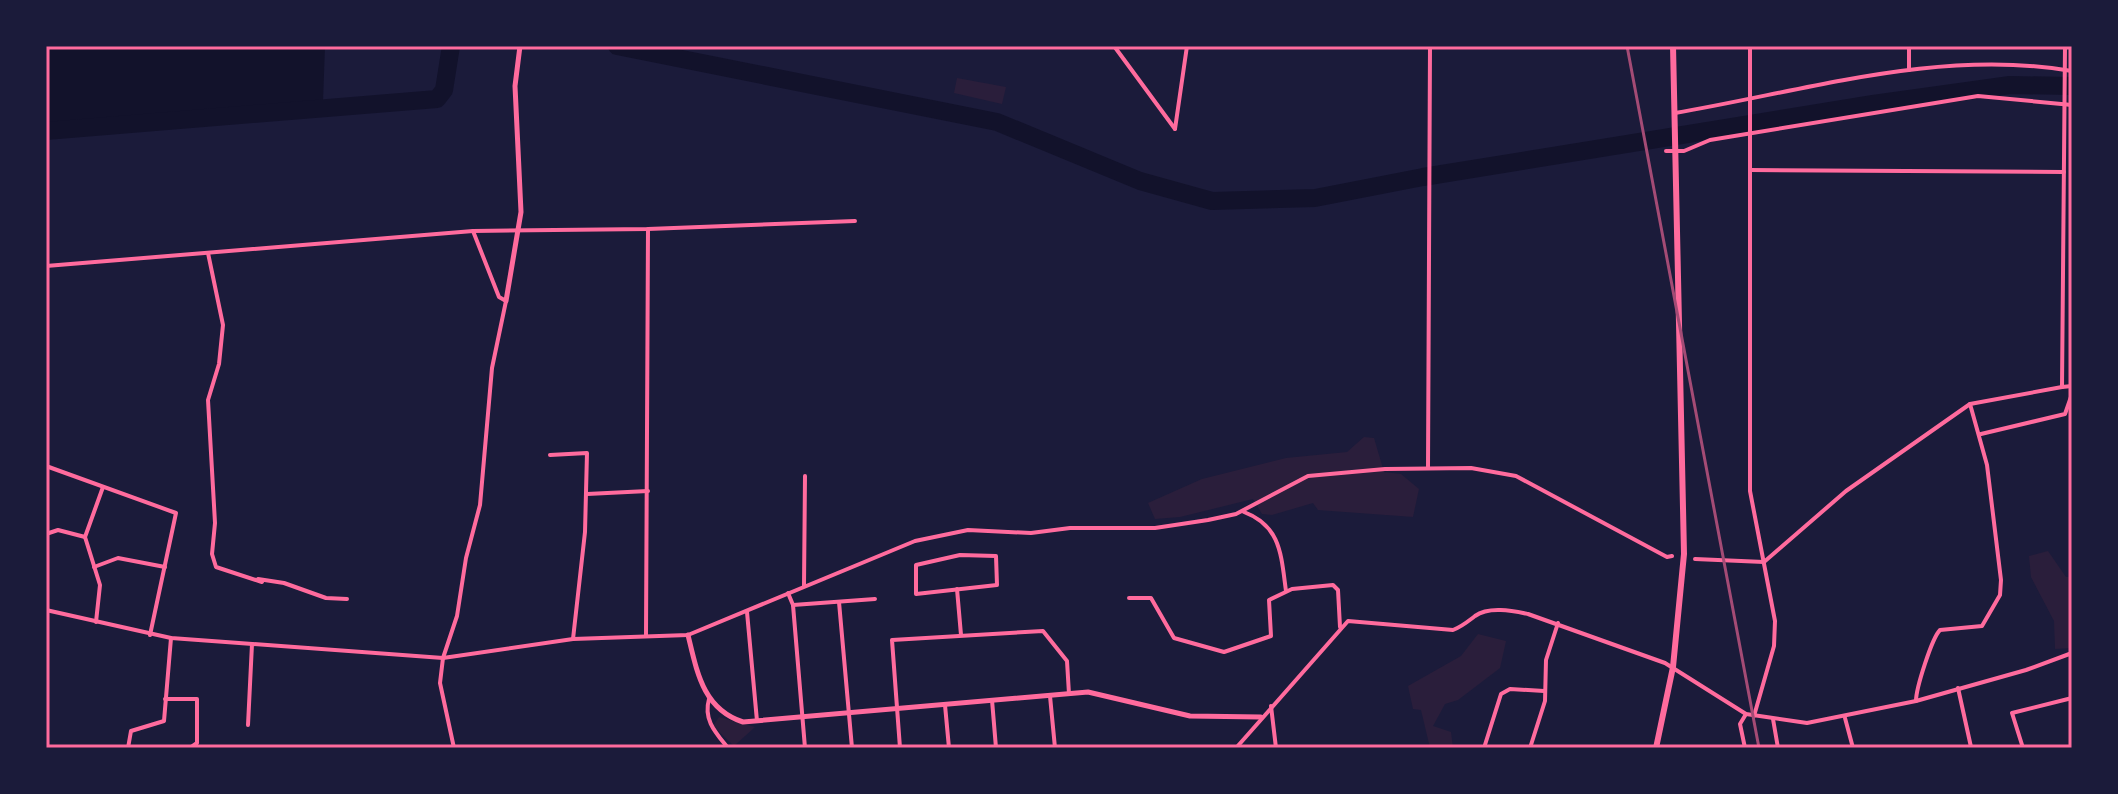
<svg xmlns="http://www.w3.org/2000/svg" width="2118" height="794" font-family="Jost,sans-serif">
<rect width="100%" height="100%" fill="#1b1b3a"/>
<g fill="#2a1e3b">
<path d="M957,78L1006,87L1002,104L954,93Z"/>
<path d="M1364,437L1374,438L1384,472L1401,474L1419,489L1413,517L1318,510L1313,503L1272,515L1262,514L1253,499L1180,517L1155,519L1148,503L1202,479L1286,458L1347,452Z"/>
<path d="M2048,551L2066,577H2072V648L2055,649L2054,621L2031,577L2029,556Z"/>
<path d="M1478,634L1506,641L1500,668L1458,700L1445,704L1433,726L1451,732L1453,748H1430L1421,710L1413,709L1408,686L1461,656Z"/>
<path d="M719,717L755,727L734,746L713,726Z"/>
</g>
<path fill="#12122b" d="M46,46H325L323,102L46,126Z"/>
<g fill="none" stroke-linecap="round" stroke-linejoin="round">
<g stroke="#12122b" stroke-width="18">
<path d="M617,46L997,122L1140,181L1212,201L1315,198L1423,177L1873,104L2010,85L2072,86"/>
<path d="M46,131L437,99L444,90L451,46"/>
</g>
<g stroke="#ff6b9d" stroke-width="4">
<path d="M1114,46L1175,129"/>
<path d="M1750,46V491L1775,621L1774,646L1754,716"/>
<path d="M2065,46L2062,387L2072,386"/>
<path d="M1909,70V46"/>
<path d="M1675,113C1805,91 1939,48 2072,71"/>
<path d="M1175,129L1187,46"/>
<path d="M1666,151H1684L1710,140L1978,96L2072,105"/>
<path d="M1750,170L2064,172"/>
<path d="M208,253L223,325L219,364L208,400L215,523L212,554L216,567L262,582"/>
<path d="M46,266L473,231L648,229L855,221"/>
<path d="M1981,434L2065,414L2072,394"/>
<path d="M550,455L587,453L585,532L573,639"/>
<path d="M46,466L176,513L150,635"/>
<path d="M1428,468L1430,46"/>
<path d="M587,494L648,491"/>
<path d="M1244,512C1281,526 1281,555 1286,591"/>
<path d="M46,534L58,530L85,537L103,487"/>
<path d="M85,537L100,585L96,622"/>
<path d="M960,555L996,556L997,585L916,594V565Z"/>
<path d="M1695,559L1764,562L1846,491L1970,404L2062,387"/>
<path d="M94,567L118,558L165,567"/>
<path d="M258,579L284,583L326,598L347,599"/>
<path d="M804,586L805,476"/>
<path d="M957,589L961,635"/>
<path d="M788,593L793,605L805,748"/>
<path d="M1129,598H1151L1174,638L1224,652L1271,636L1269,600L1292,589L1333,585L1338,590L1340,627"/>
<path d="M839,602L852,748"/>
<path d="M793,605L875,599"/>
<path d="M46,610L171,638L443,658L573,639L688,635L915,541L968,530L1031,533L1070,528H1155L1208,520L1236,514L1308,476L1385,469L1471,468L1516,476L1667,557L1672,556"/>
<path d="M747,612L757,721"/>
<path d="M646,636L648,229"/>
<path d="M1958,688L1971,747L1968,748"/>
<path d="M1050,696L1055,748"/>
<path d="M165,699H197V743L190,748"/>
<path d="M709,699C703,720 716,733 728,748"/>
<path d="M992,700L996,748"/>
<path d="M1916,701C1916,688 1932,638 1940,630L1982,626L2000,595L2001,580L1987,465L1970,404"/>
<path d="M945,705L949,748"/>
<path d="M1271,706L1276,748"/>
<path d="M1845,718L1853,748"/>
<path d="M1773,719L1778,748"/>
<path d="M248,725L252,644"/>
<path d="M128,748L131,731L164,721L171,638"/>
<path d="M454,748L440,683L443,658L457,616L466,558L480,505L492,368L506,301L499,297L473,231"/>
<path d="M900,748L892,640L1043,631L1067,661L1069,694"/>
<path d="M1236,748L1348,621L1453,630C1463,626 1467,622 1475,616C1489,606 1513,611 1528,614L1665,663L1746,714L1807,723L1916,701L2026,670L2072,653"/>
<path d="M1484,748L1501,694L1510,689L1544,691"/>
<path d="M1530,748L1545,701L1546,660L1558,623"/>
<path d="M1745,748L1740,724L1746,714"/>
<path d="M2023,748L2012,713L2072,698"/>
<path d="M2045,748H2060"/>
</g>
<g stroke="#ff6b9d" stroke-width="5">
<path d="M506,301L521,212L515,86L520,46"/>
<path d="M688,635C697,672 703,709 743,722L1088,692L1190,716L1261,717"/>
</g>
<path stroke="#ff6b9d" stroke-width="6" d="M1656,748L1673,667L1684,554L1673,46"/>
<path stroke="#a44b75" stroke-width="3" d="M1627,46L1759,748"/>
</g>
<rect width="2118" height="794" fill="none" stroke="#1b1b3a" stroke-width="96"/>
<rect x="48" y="48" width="2022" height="698" fill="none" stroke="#ff6b9d" stroke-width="3"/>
</svg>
